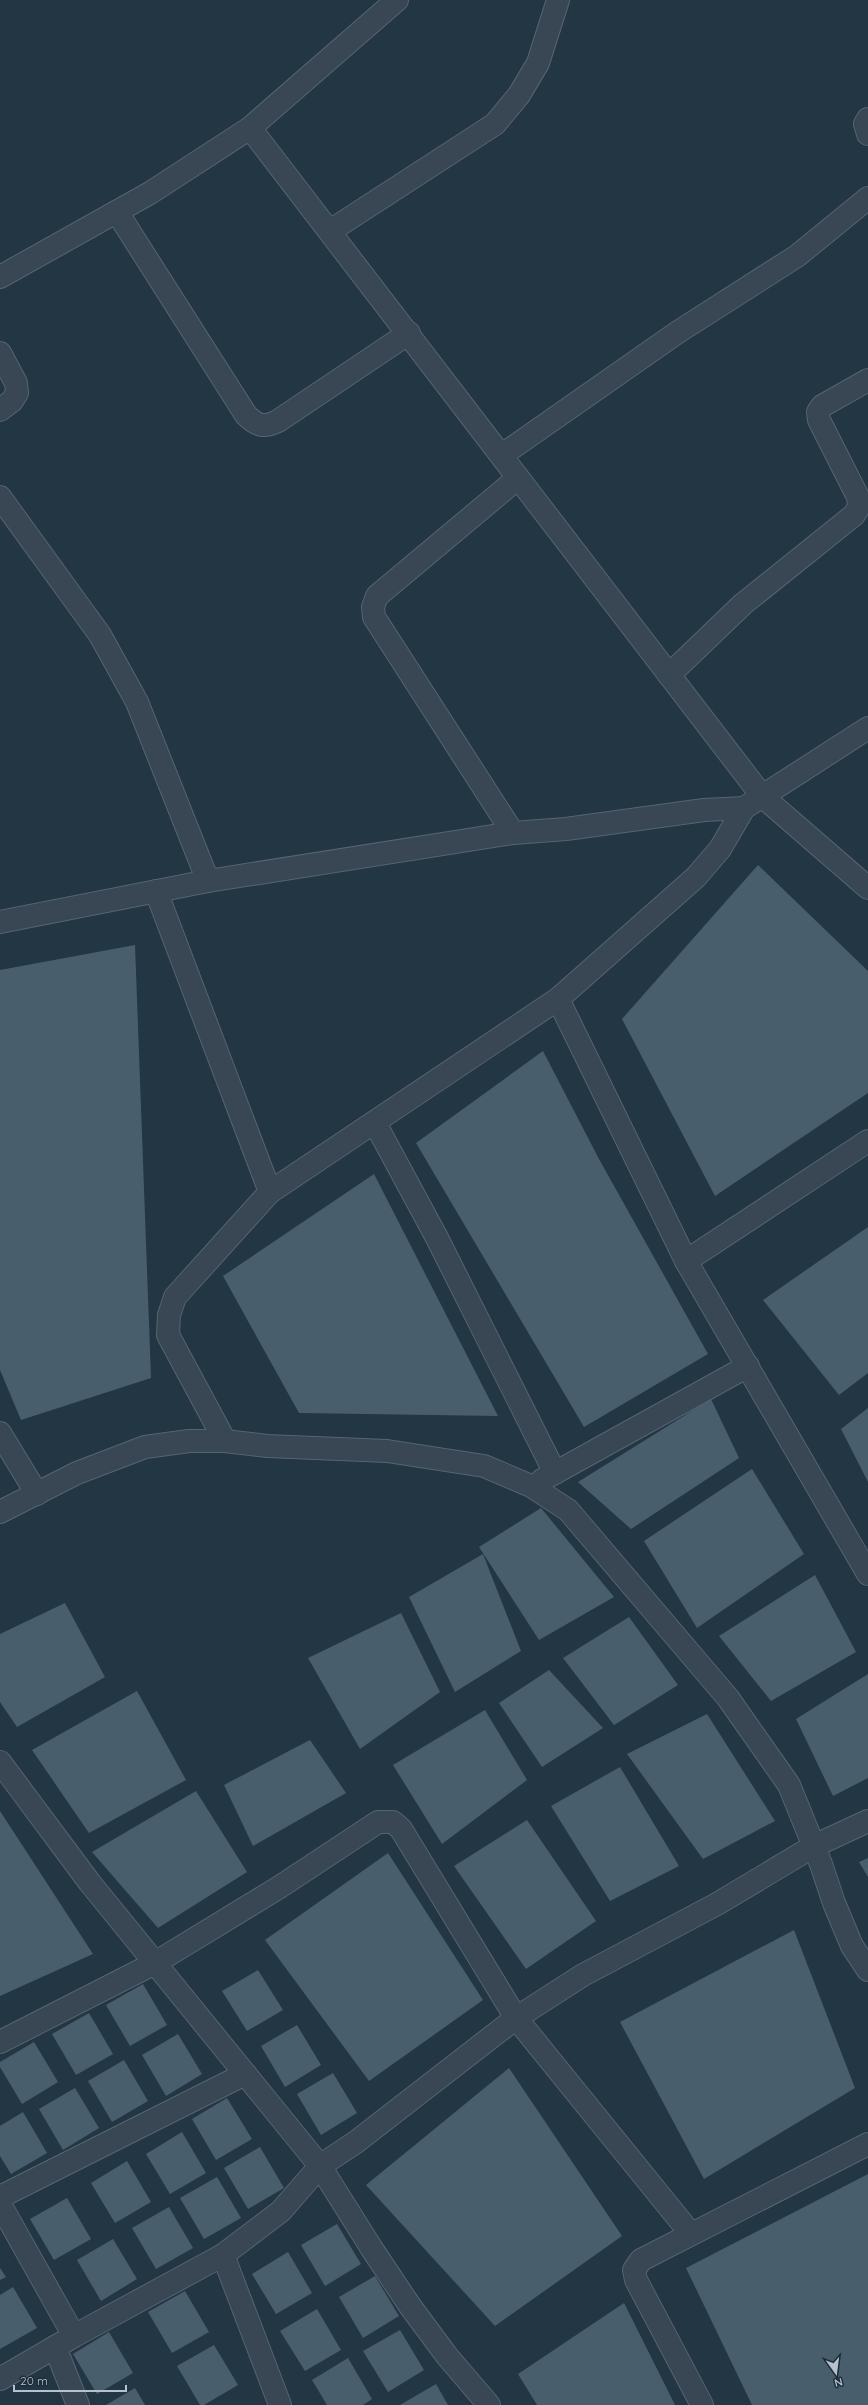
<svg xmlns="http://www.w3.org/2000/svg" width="868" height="2405" font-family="Quicksand,sans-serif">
<rect width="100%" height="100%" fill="#233643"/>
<g fill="#495e6c">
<path d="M758,865L868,971V1093L715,1196L622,1019Z"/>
<path d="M135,945L151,1378L21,1420L0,1370V970Z"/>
<path d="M543,1051L599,1159L708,1354L584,1427L416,1143Z"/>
<path d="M374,1174L498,1416L299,1413L223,1276Z"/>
<path d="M868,1227V1373L839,1395L763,1300Z"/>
<path d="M711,1399L739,1458L631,1529L578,1482Z"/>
<path d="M868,1408V1482L841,1429Z"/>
<path d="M752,1469L804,1554L697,1628L644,1541Z"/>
<path d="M541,1508L614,1597L539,1640L479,1547Z"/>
<path d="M483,1554L521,1651L455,1692L409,1597Z"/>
<path d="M815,1575L856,1652L771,1701L719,1636Z"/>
<path d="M65,1603L105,1677L17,1727L0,1702V1634Z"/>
<path d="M401,1613L440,1692L360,1749L308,1658Z"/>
<path d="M629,1617L678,1685L614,1725L563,1658Z"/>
<path d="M549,1670L603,1728L542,1767L499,1703Z"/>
<path d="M868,1674V1778L833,1796L796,1719Z"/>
<path d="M137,1691L186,1780L89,1833L32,1750Z"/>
<path d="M485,1710L527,1780L442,1844L393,1765Z"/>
<path d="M707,1714L775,1821L703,1859L627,1754Z"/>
<path d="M310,1740L346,1793L253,1846L224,1785Z"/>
<path d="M620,1767L679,1866L610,1901L551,1806Z"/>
<path d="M196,1791L247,1872L158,1928L92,1852Z"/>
<path d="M0,1811L93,1954L0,1996Z"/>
<path d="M527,1820L596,1921L526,1969L454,1866Z"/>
<path d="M388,1853L483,2000L369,2081L265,1940Z"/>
<path d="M868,1858V1877L859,1862Z"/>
<path d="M794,1930L855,2088L704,2179L620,2022Z"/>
<path d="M258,1970L283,2010L247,2031L222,1991Z"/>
<path d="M143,1984L167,2025L130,2046L106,2005Z"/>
<path d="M89,2013L113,2054L76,2075L52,2034Z"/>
<path d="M297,2025L321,2065L285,2087L261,2046Z"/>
<path d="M178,2034L202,2074L166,2096L142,2055Z"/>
<path d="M34,2042L58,2082L22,2104L0,2067V2062Z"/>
<path d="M124,2060L148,2101L112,2122L88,2081Z"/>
<path d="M509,2068L622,2236L495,2326L366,2185Z"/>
<path d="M333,2073L357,2113L321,2135L297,2094Z"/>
<path d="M75,2088L99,2128L63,2150L39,2109Z"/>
<path d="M227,2098L252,2139L216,2160L192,2119Z"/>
<path d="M23,2112L47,2153L11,2174L0,2156V2126Z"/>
<path d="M182,2132L206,2173L170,2194L146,2154Z"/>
<path d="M260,2147L284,2188L248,2209L224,2168Z"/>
<path d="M127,2161L151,2202L115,2223L91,2183Z"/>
<path d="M868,2174V2405H752L686,2268Z"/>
<path d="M217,2177L241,2218L204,2239L180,2198Z"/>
<path d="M67,2198L91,2239L54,2260L30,2219Z"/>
<path d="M169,2207L193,2248L156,2269L132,2228Z"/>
<path d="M337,2224L361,2264L325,2286L301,2245Z"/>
<path d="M113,2239L137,2279L101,2301L77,2260Z"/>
<path d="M288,2252L312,2293L276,2314L252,2274Z"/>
<path d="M0,2268L6,2277L0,2280Z"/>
<path d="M375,2276L399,2316L363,2338L339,2297Z"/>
<path d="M13,2287L37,2328L0,2349V2295Z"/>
<path d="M185,2291L209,2332L172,2353L148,2312Z"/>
<path d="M624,2303L675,2405H537L518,2374Z"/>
<path d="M317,2309L341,2350L305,2371L280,2331Z"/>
<path d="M400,2330L424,2370L388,2392L363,2351Z"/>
<path d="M109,2332L133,2373L97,2394L73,2354Z"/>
<path d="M214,2345L238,2385L204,2405H200L177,2366Z"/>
<path d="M348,2358L372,2399L363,2405H327L312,2380Z"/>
<path d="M436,2384L448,2405H400Z"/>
<path d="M135,2388L145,2405H106Z"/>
</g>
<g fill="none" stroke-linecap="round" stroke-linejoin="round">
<defs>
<g id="street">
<path d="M868,119L865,124L868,134"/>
<path d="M250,128L762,796L868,888"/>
<path d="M117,212L246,415C257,426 264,428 278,421L409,333"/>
<path d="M330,231L495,124L519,95L538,63L558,0"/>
<path d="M0,277L150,193L250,128L397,0"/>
<path d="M0,353L16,383L17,393L12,401L0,410"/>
<path d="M502,455L678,332L797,256L868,198"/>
<path d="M0,497L100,635L137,702L208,881"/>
<path d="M669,675L743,604L854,515L859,507L858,497L819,420L818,412L822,406L868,380"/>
<path d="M513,833L374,617L373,607L377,596L518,478"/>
<path d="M156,891L270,1192"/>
<path d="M0,922L208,881L513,833L566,829L704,810L744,808L868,728"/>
<path d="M558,999L686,1261L868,1574"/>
<path d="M375,1123L437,1238L555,1473"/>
<path d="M686,1261L868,1141"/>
<path d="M0,1433L37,1494"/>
<path d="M225,1441L168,1335L169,1315L175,1297L270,1192L558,999L696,877L720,849L744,808"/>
<path d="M542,1480L748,1366"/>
<path d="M0,1512L77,1473L145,1447L189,1441H225L267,1446L387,1451L484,1466L531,1486L568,1510L728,1698L789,1785L821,1864L834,1903L852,1946L868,1970"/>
<path d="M0,1762L90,1883L320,2166L372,2249L410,2306L447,2356L489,2405"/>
<path d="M0,2042L155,1963L278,1888L378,1822H393L401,1829L516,2018L691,2234"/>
<path d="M0,2197L245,2074"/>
<path d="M0,2204L74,2336"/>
<path d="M223,2255L280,2405"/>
<path d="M55,2347L78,2405"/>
<path d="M0,2379L74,2336L223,2255L281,2211L320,2166L356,2142L516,2018L583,1975L717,1904L814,1846L868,1821"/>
<path d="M702,2405L636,2280L634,2270L641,2260L868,2144"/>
</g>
</defs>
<use href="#street" stroke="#566570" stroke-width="24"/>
<use href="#street" stroke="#384753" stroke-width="22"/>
</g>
<g transform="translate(836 2373) rotate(166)" stroke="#1d2d38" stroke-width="3" paint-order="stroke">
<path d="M0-3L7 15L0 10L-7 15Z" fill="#b5c2cd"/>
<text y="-6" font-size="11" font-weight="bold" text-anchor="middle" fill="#b5c2cd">N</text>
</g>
<path d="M14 2385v6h112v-6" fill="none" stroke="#b5c2cd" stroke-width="2"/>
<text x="20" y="2385" font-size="12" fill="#b5c2cd" stroke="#1d2d38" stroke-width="3" paint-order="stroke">20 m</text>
</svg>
